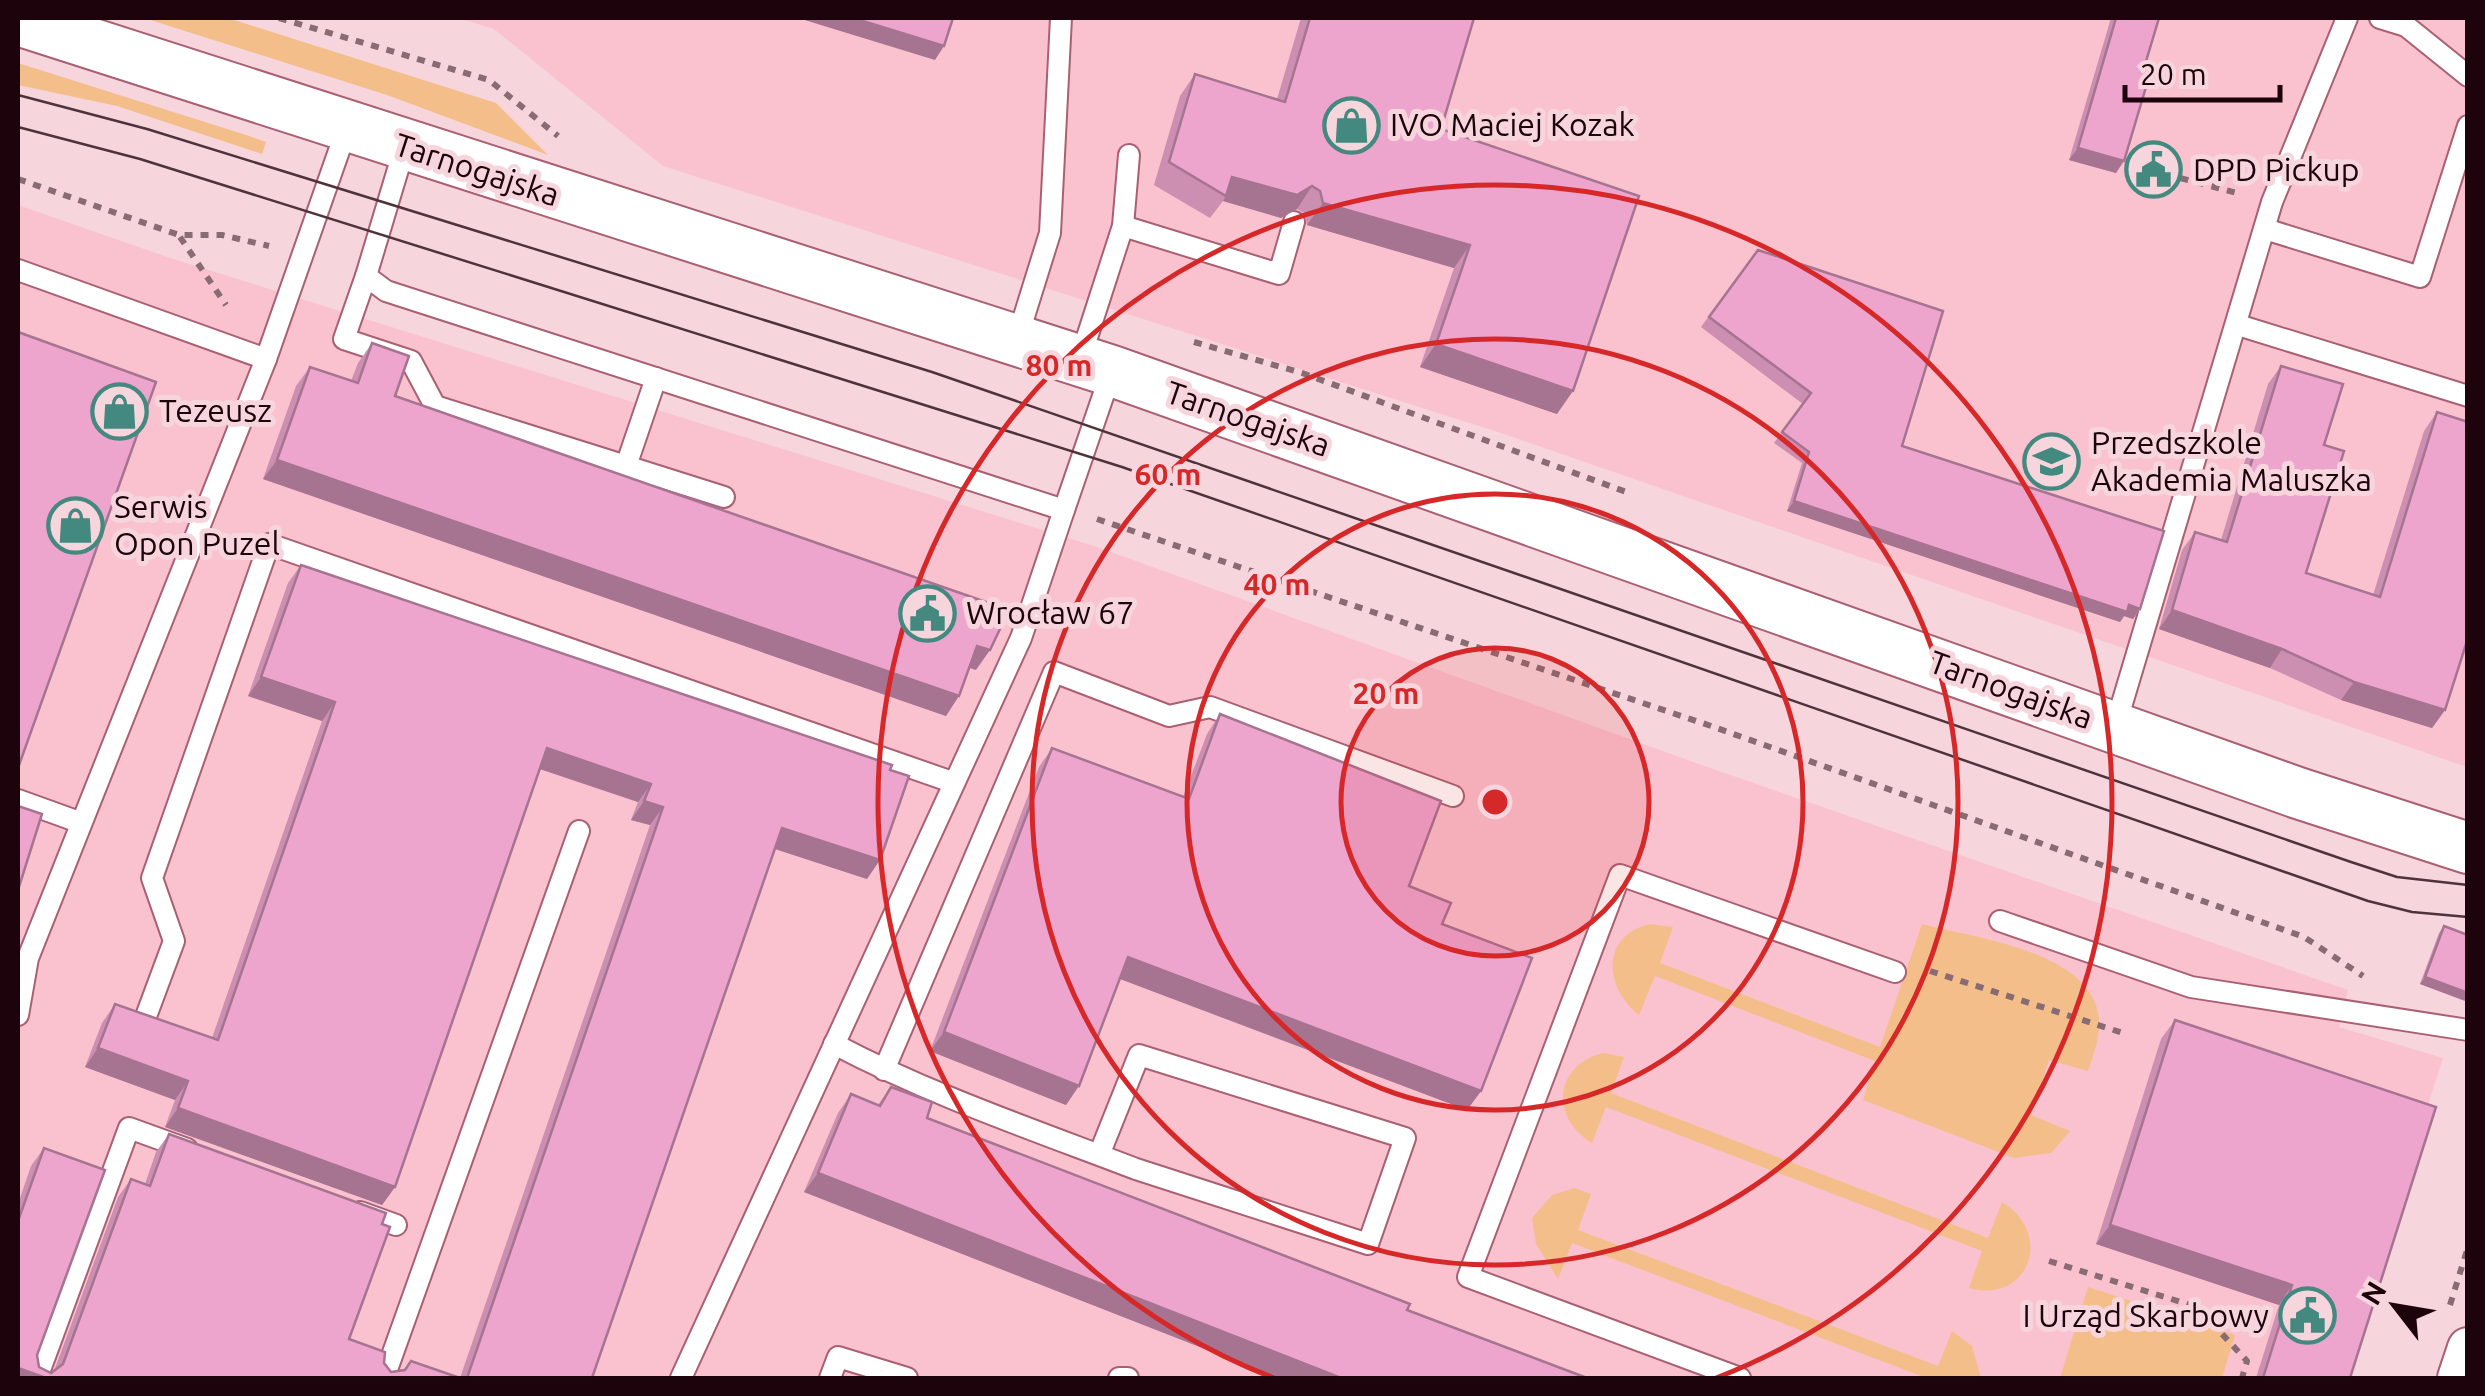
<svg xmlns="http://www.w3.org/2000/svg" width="2485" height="1396" font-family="Ubuntu,sans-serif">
<rect width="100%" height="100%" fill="#f7d5dc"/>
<g fill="#f9c2ce">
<path d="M458,18H2467V767L1501,433L663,166L494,29Z"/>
<path d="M18,205L170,258L1097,547L1696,763L2348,990L2339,1027L2443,1058L2340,1378H18Z"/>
</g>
<g fill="#f4be8b">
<path d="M144,18H228L496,103L548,155L387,95Z"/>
<path d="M18,63L243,134L266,142L262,154L117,106L18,85Z"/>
<path d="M1650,924L1673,927L1660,963L1880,1047L1922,924C1974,938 2101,952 2099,1025C2099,1040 2093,1056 2088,1071L2049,1060L2031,1115L2070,1131L2051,1153L2014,1158L1863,1100L1875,1061L1655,976L1639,1015C1604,988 1600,936 1650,924Z"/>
<path d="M1603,1053L1624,1057L1611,1093L1988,1238L2002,1202C2055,1234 2028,1305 1969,1288L1982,1251L1606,1107L1592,1143C1550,1118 1554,1065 1603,1053Z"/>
<path d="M1574,1188L1591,1194L1578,1230L1938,1366L1952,1331L1972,1346L1981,1378H1926L1572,1243L1558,1279L1536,1244L1532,1218L1552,1195Z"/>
<path d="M2088,1287L2235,1335L2222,1378H2060Z"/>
</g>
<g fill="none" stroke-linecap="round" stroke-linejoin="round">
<defs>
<g id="service">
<path d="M2380,18L2406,26L2468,76"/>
<path d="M405,146L366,276L386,291L1064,510L1111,373"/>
<path d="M1123,226L1279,274L1294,222"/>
<path d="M2265,229L2420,277L2468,126"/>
<path d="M18,270L266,359"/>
<path d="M366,276L344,339L411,361L435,406L626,466"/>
<path d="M2238,325L2468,396"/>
<path d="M1017,339L1050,233L1061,18"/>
<path d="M1080,359L1123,226L1129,155"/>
<path d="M656,378L626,466L724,497"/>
<path d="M2115,727L2272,202L2347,18"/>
<path d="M18,800L79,822"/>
<path d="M2000,921L2191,987L2468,1030"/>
<path d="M18,1015L28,958L266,359L347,128"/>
<path d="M145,1019L174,941L152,878L269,544L952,782"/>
<path d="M834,1044C931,1095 1034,1130 1136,1169L1368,1244L1405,1138L1139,1055L1099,1155"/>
<path d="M884,1070L1054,672L1169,716L1210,707L1453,796"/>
<path d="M360,1212L396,1225"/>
<path d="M37,1378L129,1128L187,1149"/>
<path d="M384,1378L579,831"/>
<path d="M681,1378L1021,638L1064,510"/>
<path d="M830,1378L838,1357L907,1378"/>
<path d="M1119,1378H1128"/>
<path d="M1740,1378L1468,1277L1620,875L1895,972"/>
</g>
<path id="minor" d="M2458,1378L2468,1348"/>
<path id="tertiary" d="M18,20L1112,371L2298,793L2468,848"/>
</defs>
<use href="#service" stroke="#aa6073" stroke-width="24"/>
<use href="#minor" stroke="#aa6073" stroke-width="44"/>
<use href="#tertiary" stroke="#aa6073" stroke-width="54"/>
<g stroke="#896b73" stroke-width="6" stroke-dasharray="8 8" stroke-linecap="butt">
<path d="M279,18L489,80L558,136"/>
<path d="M2165,174L2237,193"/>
<path d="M18,179L179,235H222L269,246"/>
<path d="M180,237L226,305"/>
<path d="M1194,342L1302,373L1629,493"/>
<path d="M1097,519L1711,726L2304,937L2363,976"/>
<path d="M1930,971L2126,1034"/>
<path d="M2049,1261L2197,1307L2247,1361L2242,1378"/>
<path d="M2450,1305L2468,1247"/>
</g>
<use href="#service" stroke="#fff" stroke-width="20"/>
<use href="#minor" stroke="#fff" stroke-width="40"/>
<use href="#tertiary" stroke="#fff" stroke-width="50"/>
<g stroke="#4e333a" stroke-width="2.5">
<path d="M18,95L147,129L932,372L2351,862L2397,877L2468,885"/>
<path d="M18,127L140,159L1122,467L2368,901L2412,912L2468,917"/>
</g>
</g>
<g fill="#cc8eb1">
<path d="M1301,18H1474L1441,129L1557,414L1420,367L1454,268L1307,225L1304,213L1297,209L1281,218L1223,201L1210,218L1154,185L1180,96L1195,74L1277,99Z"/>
<path d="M2111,18H2159L2116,173L2069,160Z"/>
<path d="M1758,250L1902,446L2140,609L2133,619L2124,616L2120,622L1787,511L1802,463L1774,443L1803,404L1701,327Z"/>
<path d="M372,343L395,396L976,670L970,668L946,716L263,479L296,386L310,367L351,381L358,363Z"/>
<path d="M2281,366L2324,445L2306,573L2373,595L2424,431L2437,412L2445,710L2432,728L2341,700L2270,668L2159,629L2182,550L2195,532L2221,540L2268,384Z"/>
<path d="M301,565L867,879L775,849L592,1378H18V1204L31,1166L44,1148L37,1355L39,1367L51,1373L54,1371L118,1197L131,1179L145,1184L156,1152L169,1134L349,1339L384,1363L391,1372L460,1378L650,825L631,820L638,802L540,769L395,1187L382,1205L165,1127L175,1100L85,1067L102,1023L115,1004L212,1038L322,721L248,696L288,583Z"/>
<path d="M1220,714L1409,886L1442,924L1481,1091L1467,1110L1120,979L1066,1105L930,1051L1039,767L1052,748L1183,797L1207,734Z"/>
<path d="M2444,926L2468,935V1002L2420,984L2439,933Z"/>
<path d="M2175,1020L2350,1378H2256L2279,1305L2096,1244L2161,1039Z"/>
<path d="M891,1087L927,1118L1407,1310L1587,1378H1279L804,1192L838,1113L851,1094L878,1105Z"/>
</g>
<g fill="#a67490">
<path d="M798,18H853L944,46L935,60Z"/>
<path d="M2078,148L2124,161L2116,173L2069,160Z"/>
<path d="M1232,177L1312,186L1297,209L1281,218L1223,201L1226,196Z"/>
<path d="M1323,203L1470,245L1454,268L1307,225Z"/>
<path d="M1436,344L1573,391L1557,414L1420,367Z"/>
<path d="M277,460L959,696L946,716L263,479Z"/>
<path d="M1794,501L2129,605L2140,609L2133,619L2124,616L2120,622L1787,511Z"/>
<path d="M2172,610L2282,649L2270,668L2159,629Z"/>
<path d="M977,646L990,650L976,670L964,666Z"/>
<path d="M261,677L335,702L322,721L248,696Z"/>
<path d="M2354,682L2445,710L2432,728L2341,700Z"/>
<path d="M547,748L651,784L638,802L534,767Z"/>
<path d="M644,801L663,807L650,825L631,820Z"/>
<path d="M782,828L880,860L867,879L769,847Z"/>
<path d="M1128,957L1481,1091L1467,1110L1115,977Z"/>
<path d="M2425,977L2468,993V1002L2420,984Z"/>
<path d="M944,1032L1079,1086L1066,1105L930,1051Z"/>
<path d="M98,1048L188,1081L175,1100L85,1067Z"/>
<path d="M178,1108L395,1187L382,1205L165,1127Z"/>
<path d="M818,1173L1341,1378H1279L804,1192Z"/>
<path d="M2110,1225L2292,1285L2279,1305L2096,1244Z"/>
<path d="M18,1368L46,1378H18Z"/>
</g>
<g fill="#eda5ce" stroke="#a67490" stroke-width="2.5">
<path d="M853,18H953L944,46Z"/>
<path d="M1310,18H1474L1441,129L1639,196L1573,391L1436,344L1470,245L1323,203L1320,191L1312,186L1297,195L1232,177L1226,196L1169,162L1195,74L1285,102Z"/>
<path d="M2116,18H2159L2144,68L2151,70L2124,161L2078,148Z"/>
<path d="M1758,250L1943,311L1902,446L2164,531L2140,609L2129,605L2127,612L1794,501L1809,452L1782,432L1811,393L1709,317Z"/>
<path d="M18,332L156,382L18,768Z"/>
<path d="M372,343L409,356L395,396L1009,610L990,650L977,646L959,696L277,460L310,367L358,383Z"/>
<path d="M2281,366L2343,384L2324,445L2344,451L2306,573L2380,597L2437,412L2468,422V638L2445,710L2354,682L2282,649L2172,610L2195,532L2227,542Z"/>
<path d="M301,565L892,765L890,770L909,776L880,860L782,828L592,1378H467L663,807L644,801L651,784L547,748L395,1187L178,1108L188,1081L98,1048L115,1004L218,1040L335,702L261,677Z"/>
<path d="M1220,714L1441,801L1409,886L1451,903L1442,924L1532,958L1481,1091L1128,957L1079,1086L944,1032L1052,748L1189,799Z"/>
<path d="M18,806L42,814L18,890Z"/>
<path d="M2444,926L2468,935V993L2425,977Z"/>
<path d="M2175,1020L2436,1107L2350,1378H2263L2292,1285L2110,1225Z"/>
<path d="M891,1087L932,1102L927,1118L1410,1304L1407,1310L1587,1378H1341L818,1173L851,1094L880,1106Z"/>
<path d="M169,1134L386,1213L382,1224L390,1227L349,1339L385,1352L384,1363L391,1372L405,1370L411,1361L460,1378H46L18,1368V1221L44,1148L105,1170L37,1355L39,1367L51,1373L63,1364L131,1179L150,1186Z"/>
</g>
<circle cx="1495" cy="802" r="154" fill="#d62828" fill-opacity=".12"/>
<g fill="none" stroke="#d62828" stroke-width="5">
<circle cx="1495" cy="802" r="154"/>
<circle cx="1495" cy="802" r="308"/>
<circle cx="1495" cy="802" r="463"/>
<path d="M1274 1378A617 617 0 1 1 1716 1378"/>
</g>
<defs>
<symbol id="shop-ring" viewBox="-11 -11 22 22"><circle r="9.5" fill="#f7d5dc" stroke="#43897f" stroke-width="1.5"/><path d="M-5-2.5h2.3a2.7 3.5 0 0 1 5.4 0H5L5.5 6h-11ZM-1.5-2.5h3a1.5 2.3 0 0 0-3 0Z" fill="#43897f"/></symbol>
<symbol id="civic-ring" viewBox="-11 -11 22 22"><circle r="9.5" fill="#f7d5dc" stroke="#43897f" stroke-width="1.5"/><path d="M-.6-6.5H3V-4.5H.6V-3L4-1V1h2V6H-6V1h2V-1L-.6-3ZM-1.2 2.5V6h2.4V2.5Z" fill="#43897f"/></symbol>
<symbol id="school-ring" viewBox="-11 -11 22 22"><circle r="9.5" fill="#f7d5dc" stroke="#43897f" stroke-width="1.5"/><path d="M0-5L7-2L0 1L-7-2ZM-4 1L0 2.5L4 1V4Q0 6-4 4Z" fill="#43897f"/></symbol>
</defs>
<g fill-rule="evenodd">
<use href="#shop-ring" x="1320" y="94" width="63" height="63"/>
<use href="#civic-ring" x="2122" y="138" width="63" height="63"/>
<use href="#shop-ring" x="88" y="380" width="63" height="63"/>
<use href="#school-ring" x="2020" y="430" width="63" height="63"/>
<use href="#shop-ring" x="44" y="494" width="63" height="63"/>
<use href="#civic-ring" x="896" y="582" width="63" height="63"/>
<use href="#civic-ring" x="2276" y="1284" width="63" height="63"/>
</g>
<g text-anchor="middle" stroke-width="10" stroke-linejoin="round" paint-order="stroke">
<g font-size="32" fill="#1d030b" stroke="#f7d5dc" text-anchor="start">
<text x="1390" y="136">IVO Maciej Kozak</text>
<text x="2193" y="181">DPD Pickup</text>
<text x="159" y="422">Tezeusz</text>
<text x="2091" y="454">Przedszkole<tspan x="2091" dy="37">Akademia Maluszka</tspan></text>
<text x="114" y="518">Serwis<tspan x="114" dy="37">Opon Puzel</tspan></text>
<text x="966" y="624">Wrocław 67</text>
<text x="2269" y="1327" text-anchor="end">I Urząd Skarbowy</text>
</g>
<g font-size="32" fill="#1d030b" stroke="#f7d5dc">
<text transform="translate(477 170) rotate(18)" y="11">Tarnogajska</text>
<text transform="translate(1248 419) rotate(19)" y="11">Tarnogajska</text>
<text transform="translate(2011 690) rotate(20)" y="11">Tarnogajska</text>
</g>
</g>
<circle cx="1495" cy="802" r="15" fill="#d62828" stroke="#f7d5dc" stroke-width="5"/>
<g font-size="30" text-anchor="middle" font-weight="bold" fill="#d62828" stroke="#f7d5dc" stroke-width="10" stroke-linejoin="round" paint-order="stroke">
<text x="1059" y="376">80 m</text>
<text x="1168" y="485">60 m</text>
<text x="1277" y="595">40 m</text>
<text x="1386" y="704">20 m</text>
</g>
<rect width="2485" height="1396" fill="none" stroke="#1d030b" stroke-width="40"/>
<g transform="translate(2395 1306) rotate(301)" stroke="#f7d5dc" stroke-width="8" paint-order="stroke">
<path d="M0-8L18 38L0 25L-18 38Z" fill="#1d030b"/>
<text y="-15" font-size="28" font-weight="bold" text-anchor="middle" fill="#1d030b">N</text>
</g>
<path d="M2125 85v15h155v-15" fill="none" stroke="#1d030b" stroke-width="5"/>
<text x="2140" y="85" font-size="30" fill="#1d030b" stroke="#f7d5dc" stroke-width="8" paint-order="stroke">20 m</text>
</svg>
